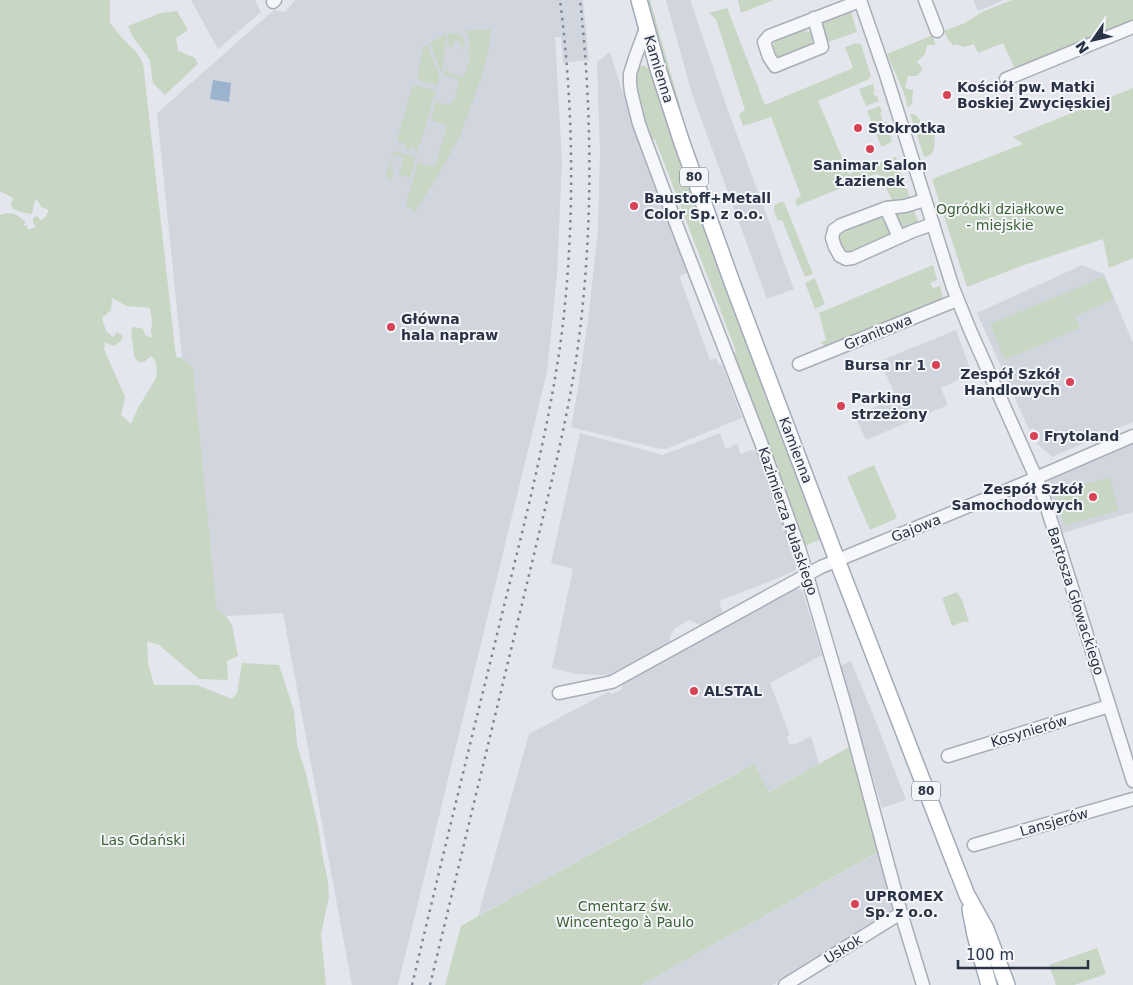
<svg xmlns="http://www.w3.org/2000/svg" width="1133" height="985" font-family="'DejaVu Sans',sans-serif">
<rect width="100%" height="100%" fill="#e3e6ec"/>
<g fill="#d1d5de">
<path d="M191,0H255L261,12L218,49Z"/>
<path d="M295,0H583L589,60L563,63L561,37H555L562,161L557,275L547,372L398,985H352L283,613L226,616L217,611L193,368L182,358L157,113L274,10L285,12Z"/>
<path d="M666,0H690L731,119L794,289L767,299L692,94Z"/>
<path d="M973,0H1004L978,11Z"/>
<path d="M610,52L623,94H624L642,145L690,272L679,276L710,360L716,358L719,365H722L742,418L666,449L656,448L571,427L578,389L588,320L598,230L600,152L597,62Z"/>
<path d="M1082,265L1104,274L1133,343V422L1052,457L1036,443L1040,441L1034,428L1029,430L977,313Z"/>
<path d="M956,330L972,374L941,388L948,405L866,440L855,416L896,397L880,361Z"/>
<path d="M580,433L663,455L720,433L726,449L737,444L741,454L751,450L758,453L797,563L796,570L788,574L719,601L723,614L702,626L689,620L674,629L670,637V644L609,675L577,674L552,668L573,569L551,563Z"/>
<path d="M1133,444V512L1063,533L1048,483L1049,481Z"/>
<path d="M795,589L802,590L822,655L770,683L790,736L787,737L789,744H796L811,736L819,764L768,792L754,764L722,781L478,916L529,734L608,692L612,694L621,690L622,685L628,680Z"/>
<path d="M851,661L878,727L906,800L882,808L840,666Z"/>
<path d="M877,853L892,905L889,916L772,985H641Z"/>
</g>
<g fill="#c8d6c4" fill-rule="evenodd">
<path d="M0,0H110V23L123,39L137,53L143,63L176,357L182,358L193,368L217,610L226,616L232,625L238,656L227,661L228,680L199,679L158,644L147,642L148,663L154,685H197L232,699L237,693L242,663L279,665L294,711L297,745L306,774L318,826L323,859L328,881L329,897L321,934L326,985H0V215C12,211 16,214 26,222L23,225L27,226L28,230L36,227L33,222V218L37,216L41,221L46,216L49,210L41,207L38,201L35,200L32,214C27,214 18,211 13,209L11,205L13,198L0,191ZM112,298L127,306L150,308L152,322L151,331L152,338L145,335L143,329L135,327L132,328C130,337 134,347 134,356L138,362H144L151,356L155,360L157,369L156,378L138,408L131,424L121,415L125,397L104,349L105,342L113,346L120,342L123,336L117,332L113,337L106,331L102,318L111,310Z"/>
<path d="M646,0H650L681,109L678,111Z"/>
<path d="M738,0H773L741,13Z"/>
<path d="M1012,0H1133V22L1016,71L1003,43L978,53L974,44L964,47L955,44L954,46L949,41L944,31L965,23L982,12Z"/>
<path d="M727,8L765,105L853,68L845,47L856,43L861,44L871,76L869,79L818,101L849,174L896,157L910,198L893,202L880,175L875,174L797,206L795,200L801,196L771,117L743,126L739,114L745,110L716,19L709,13Z"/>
<path d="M850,8L857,32L828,42L824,39L820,23Z"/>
<path d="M177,11L188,30L176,38L178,51L195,58L198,64L165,95L153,83L150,60L133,37L128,26L161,13Z"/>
<path d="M491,29L488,52L482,75L460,136L440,172L414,212L406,204L418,162L435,167L447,126L431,120L436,101L450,106L452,101H454L459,85L457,84L458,79L444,75L446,67L447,68L446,72L464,77L471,54L468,53C470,44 471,39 466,31Z"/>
<path d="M800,30L810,32C813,38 813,42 810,48C798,53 785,62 773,54C768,38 788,35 800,30Z"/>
<path d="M458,33L462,36L465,41L462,51H461L462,42L455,40L453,47L447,45L448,34Z"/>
<path d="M446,34L443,67L441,73L430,43Z"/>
<path d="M933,35L935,45H927L925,54L917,62L923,69L917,76H908L905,88L913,90L912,104L908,108L904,93L887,54Z"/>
<path d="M427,45L440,78L437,85L420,81L417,77L424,46Z"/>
<path d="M641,66H645L651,71L696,208L822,539L804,546L731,354L736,351L655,139L649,141L634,83L637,69Z"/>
<path d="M873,84L875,91L873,92L875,96H877L879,101L866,106L859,89Z"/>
<path d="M416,85L436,91L417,153L414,152L415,147L411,146L409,150L405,149L406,144L398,141L397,140L412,88Z"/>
<path d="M1133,88V258L1109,268L1103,239L1021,266L967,287L932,179L1023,144L1013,137Z"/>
<path d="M880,106L882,112L880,113L883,122H886L892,141L884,146H881L867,111Z"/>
<path d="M910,113L917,116L923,126L935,133L934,149L931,155L924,157Z"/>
<path d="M395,151L416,158L410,178L399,175L404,157L394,154L390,169L394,171L390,182L386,176L393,153Z"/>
<path d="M780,202H784L813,274L805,277L782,220L778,221L774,211V206Z"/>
<path d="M913,207L919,224L900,232L892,211Z"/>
<path d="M884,214L893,233L846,254L837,235Z"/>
<path d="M933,265L937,280L930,283L933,288L940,286L944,302L827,347L823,345L821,342L826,340L819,313Z"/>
<path d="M1104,276L1114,299L1076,316L1066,293Z"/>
<path d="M815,278L825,304L815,309L805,283Z"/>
<path d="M1065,293L1080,328L1005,360L990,324Z"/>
<path d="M874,465L897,518L870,530L847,477Z"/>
<path d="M1109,477L1119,510L1064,526L1055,493Z"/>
<path d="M957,592L962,600L969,622H962L952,626L942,598Z"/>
<path d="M849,747L878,852L641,985H445L461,926L466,923L754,764L769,792Z"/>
<path d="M1097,948L1106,974L1074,985H1056L1049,965Z"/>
</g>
<path fill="#9cb3ce" d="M213,80L231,83L229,102L210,99Z"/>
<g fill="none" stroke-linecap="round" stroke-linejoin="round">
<defs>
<g id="minor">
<path d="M860,0L886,75L953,288L970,330L1041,489L1133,781"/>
<path d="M925,0L937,31"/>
<path d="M273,2L275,0"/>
<path d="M814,18L822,47L775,66L769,57L764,42L769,36L860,1"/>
<path d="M646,28L635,58L630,74V83L631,92L639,124L680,234L760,440L799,548L847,712L901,913L923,985"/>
<path d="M1006,79L1133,27"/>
<path d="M925,200L905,206L886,208L841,225L834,230L832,238L835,247L840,256L846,259L853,258L913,231L933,224"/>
<path d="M886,208L899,237"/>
<path d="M799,364L957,300"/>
<path d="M559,693L612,682L821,567L1022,484L1133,436"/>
<path d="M948,756L1109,706"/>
<path d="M974,845L1133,799"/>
<path d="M785,985L901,913"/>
</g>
<g id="major">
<path d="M639,0L658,69L682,143L733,285L837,560L952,857L967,895L986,929L1007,985"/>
<path d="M970,909L975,935L989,985"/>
</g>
</defs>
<use href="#minor" stroke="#a8adb7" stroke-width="15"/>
<use href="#major" stroke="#a2aab9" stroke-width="18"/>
<use href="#minor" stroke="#f6f7fa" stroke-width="12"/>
<use href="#major" stroke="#fff" stroke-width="15"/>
<g stroke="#7b8597" stroke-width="2.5" stroke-dasharray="2.5 5" stroke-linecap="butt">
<path d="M412,985C439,872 466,760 494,647C519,543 548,438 562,332C575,222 574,110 560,0"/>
<path d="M430,985L551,484C563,433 574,382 580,330C593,221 592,109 580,0"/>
</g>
</g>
<g fill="#d74254" stroke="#f3f5f9" stroke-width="2">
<circle cx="947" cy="95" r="5"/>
<circle cx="858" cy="128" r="5"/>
<circle cx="870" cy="149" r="5"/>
<circle cx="634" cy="206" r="5"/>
<circle cx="391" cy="327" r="5"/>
<circle cx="936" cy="365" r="5"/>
<circle cx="1070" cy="382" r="5"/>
<circle cx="841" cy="406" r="5"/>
<circle cx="1034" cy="436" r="5"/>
<circle cx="1093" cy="497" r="5"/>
<circle cx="694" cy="691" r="5"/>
<circle cx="855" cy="904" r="5"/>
</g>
<g text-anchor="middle" stroke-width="4" stroke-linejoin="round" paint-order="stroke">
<g fill="#f3f5f9" stroke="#666d7c" stroke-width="1">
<rect x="680" y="167.5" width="28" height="19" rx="4"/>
<rect x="912" y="781.5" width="28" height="19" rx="4"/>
</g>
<g font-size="12" font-weight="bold" fill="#2a3346">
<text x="694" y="181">80</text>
<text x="926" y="795">80</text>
</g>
<g font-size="14" fill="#2a3346" stroke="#f3f5f9">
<text transform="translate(659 69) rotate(73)" y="5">Kamienna</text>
<text transform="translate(878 332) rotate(-22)" y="5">Granitowa</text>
<text transform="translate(796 450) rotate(69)" y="5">Kamienna</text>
<text transform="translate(788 521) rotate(71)" y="5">Kazimierza Pułaskiego</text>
<text transform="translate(916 528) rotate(-22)" y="5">Gajowa</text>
<text transform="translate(1076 601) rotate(72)" y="5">Bartosza Głowackiego</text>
<text transform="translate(1029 731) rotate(-17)" y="5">Kosynierów</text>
<text transform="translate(1054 822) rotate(-16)" y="5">Lansjerów</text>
<text transform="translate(843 949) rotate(-32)" y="5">Uskok</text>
</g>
<g font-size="14" font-weight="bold" fill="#2a3346" stroke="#f3f5f9" text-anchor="start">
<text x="957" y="92">Kościół pw. Matki<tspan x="957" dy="16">Boskiej Zwycięskiej</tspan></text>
<text x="868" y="133">Stokrotka</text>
<text x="870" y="170" text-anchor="middle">Sanimar Salon<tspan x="870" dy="16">Łazienek</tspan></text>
<text x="644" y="203">Baustoff+Metall<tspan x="644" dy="16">Color Sp. z o.o.</tspan></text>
<text x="401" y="324">Główna<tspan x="401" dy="16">hala napraw</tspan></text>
<text x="926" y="370" text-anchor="end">Bursa nr 1</text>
<text x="1060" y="379" text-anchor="end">Zespół Szkół<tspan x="1060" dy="16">Handlowych</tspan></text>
<text x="851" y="403">Parking<tspan x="851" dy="16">strzeżony</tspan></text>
<text x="1044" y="441">Frytoland</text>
<text x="1083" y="494" text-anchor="end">Zespół Szkół<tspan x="1083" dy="16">Samochodowych</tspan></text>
<text x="704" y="696">ALSTAL</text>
<text x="865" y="901">UPROMEX<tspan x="865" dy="16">Sp. z o.o.</tspan></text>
</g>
<g font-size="14" fill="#3d6236" stroke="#f3f5f9">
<text x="1000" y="214">Ogródki działkowe<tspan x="1000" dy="16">- miejskie</tspan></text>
<text x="143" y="845">Las Gdański</text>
<text x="625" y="911">Cmentarz św.<tspan x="625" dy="16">Wincentego à Paulo</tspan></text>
</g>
</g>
<g transform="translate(1093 40) rotate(236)" stroke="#f3f5f9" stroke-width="4" paint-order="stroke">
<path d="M0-4L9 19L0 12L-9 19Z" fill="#2a3346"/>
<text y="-8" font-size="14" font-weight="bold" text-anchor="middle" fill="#2a3346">N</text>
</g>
<path d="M958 960v8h130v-8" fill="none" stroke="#2a3346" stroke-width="2.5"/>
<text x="966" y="960" font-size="15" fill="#2a3346" stroke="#f3f5f9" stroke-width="4" paint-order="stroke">100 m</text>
</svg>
